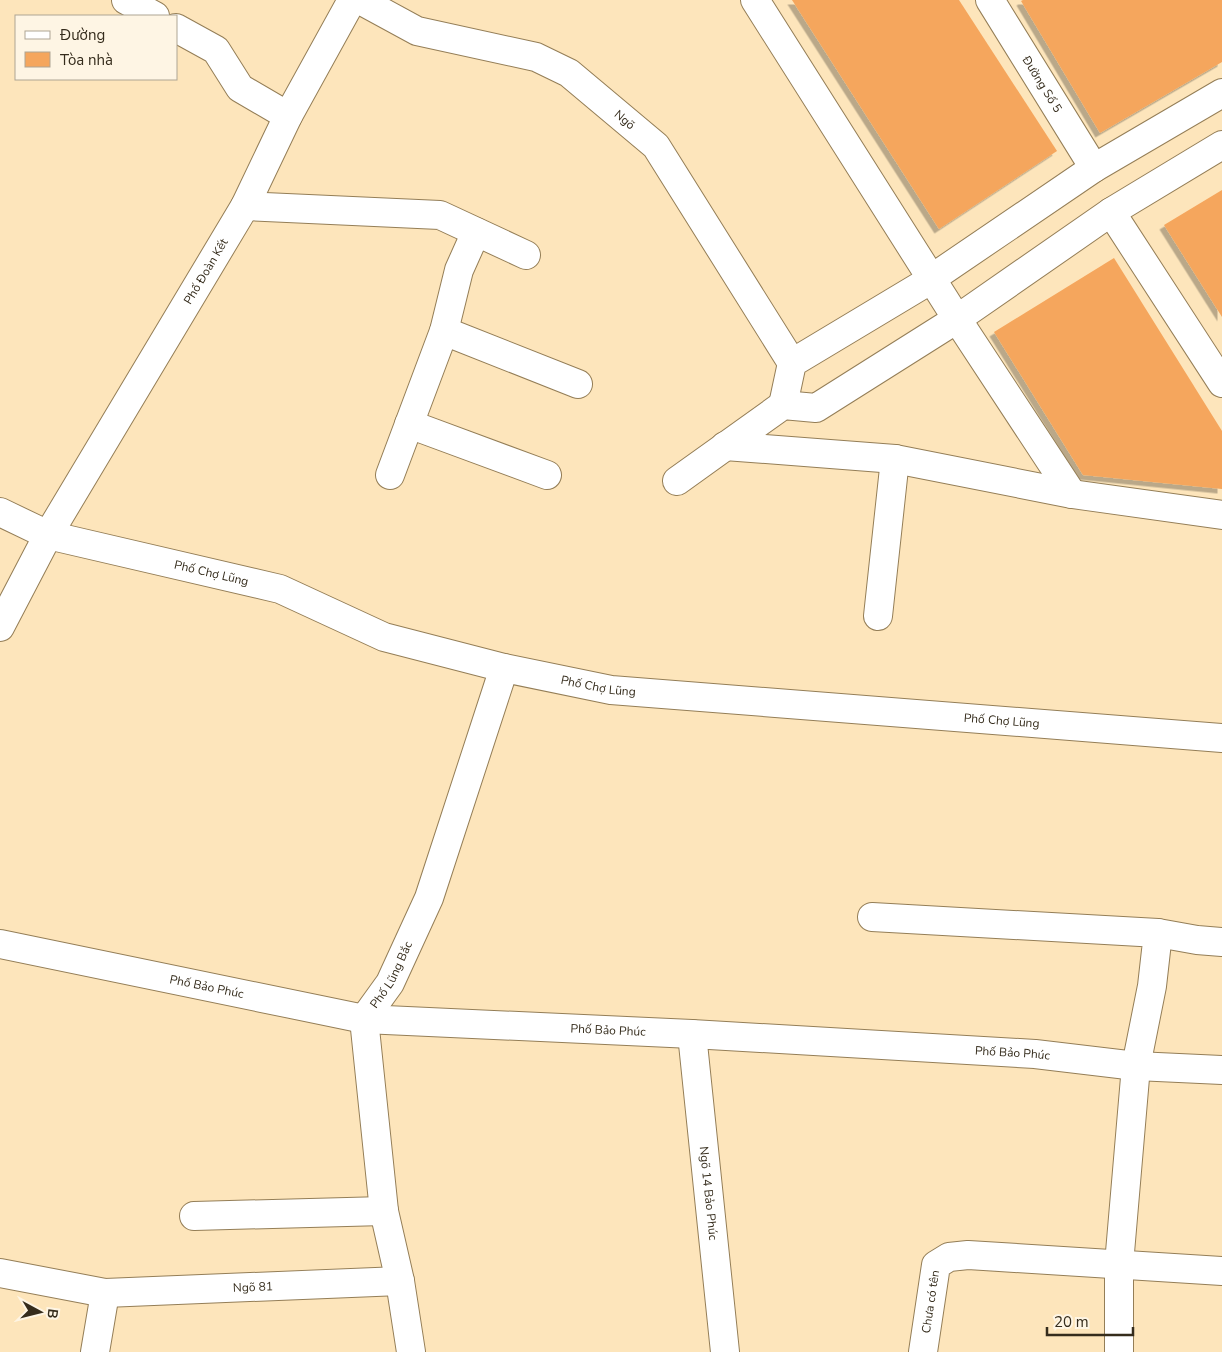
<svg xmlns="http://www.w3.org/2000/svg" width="1222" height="1352" font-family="'Nunito Sans',sans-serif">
<defs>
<filter id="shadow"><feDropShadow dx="-4.5" dy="4.5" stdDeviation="0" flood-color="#0004"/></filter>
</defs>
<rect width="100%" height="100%" fill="#fde5bb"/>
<g fill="#f5a65d" filter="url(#shadow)">
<path d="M792,0H959L1057,151L939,229Z"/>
<path d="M1023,0H1222V62L1100,133L1021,1Z"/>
<path d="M1222,190V317L1164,225Z"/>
<path d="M1114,258L1222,431V489L1083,475L994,332Z"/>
</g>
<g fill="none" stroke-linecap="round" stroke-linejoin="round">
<defs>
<g id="minor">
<path d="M126,0L155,16"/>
<path id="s1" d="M360,0L417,31L536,57L569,73L656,146L792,363"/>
<path d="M755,0L957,319L1072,494"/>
<path id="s2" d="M990,0L1094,168"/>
<path d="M176,28L216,50L240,88L288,116"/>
<path d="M245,206L440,215L526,255"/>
<path d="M1111,212L1222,383"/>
<path d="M444,331L578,384"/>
<path d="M783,405L792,363L922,285L1094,168L1222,93"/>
<path d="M409,424L547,475"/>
<path d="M725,446L895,459L1072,494L1222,515"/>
<path d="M390,475L444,331L459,270L476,232"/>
<path d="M677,481L783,405L816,408L957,319L1111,212L1222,145"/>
<path id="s3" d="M0,512L48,535L280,589L384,637L504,668L611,690L1222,738"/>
<path d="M878,616L895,459"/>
<path id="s4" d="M0,627L48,535L245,206L288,116L352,0"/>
<path d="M872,917L1158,933L1152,986L1136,1066L1119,1264V1352"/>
<path d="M1158,933L1197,940L1222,942"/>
<path id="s5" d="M0,944L364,1019L692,1034L1035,1054L1136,1066L1222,1070"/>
<path id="s6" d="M692,1034L725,1352"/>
<path d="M194,1216L384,1211"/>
<path d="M0,1273L105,1293L95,1352"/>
<path id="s7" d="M105,1293L400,1281"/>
<path id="s8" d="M411,1352L400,1281L384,1211L364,1019L390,983L429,898L504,668"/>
<path id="s9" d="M923,1352L936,1265L949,1257L968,1255L1222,1271"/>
</g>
</defs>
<use href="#minor" stroke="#947e57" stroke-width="30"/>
<use href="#minor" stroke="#fff" stroke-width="28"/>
</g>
<g text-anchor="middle" stroke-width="4" stroke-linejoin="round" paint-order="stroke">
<g font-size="12" fill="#352c1c" stroke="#fef5e4">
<text dy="4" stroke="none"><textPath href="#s2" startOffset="99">Đường Số 5</textPath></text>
<text dy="4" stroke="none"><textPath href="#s1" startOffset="296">Ngõ</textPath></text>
<text dy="4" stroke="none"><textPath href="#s4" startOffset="411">Phố Đoàn Kết</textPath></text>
<text dy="4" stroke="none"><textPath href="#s3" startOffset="221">Phố Chợ Lũng</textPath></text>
<text dy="4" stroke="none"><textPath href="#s3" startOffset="626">Phố Chợ Lũng</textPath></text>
<text dy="4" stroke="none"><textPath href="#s3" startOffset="1031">Phố Chợ Lũng</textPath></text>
<text dy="4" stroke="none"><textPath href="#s8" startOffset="389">Phố Lũng Bắc</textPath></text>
<text dy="4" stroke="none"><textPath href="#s5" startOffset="211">Phố Bảo Phúc</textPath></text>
<text dy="4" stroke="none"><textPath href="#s5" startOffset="616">Phố Bảo Phúc</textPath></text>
<text dy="4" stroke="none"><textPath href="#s5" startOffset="1021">Phố Bảo Phúc</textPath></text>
<text dy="4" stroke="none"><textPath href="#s6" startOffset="160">Ngõ 14 Bảo Phúc</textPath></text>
<text dy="4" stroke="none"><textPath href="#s7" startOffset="148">Ngõ 81</textPath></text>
<text dy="4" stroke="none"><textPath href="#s9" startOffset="51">Chưa có tên</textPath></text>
</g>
</g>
<rect x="15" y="15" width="162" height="65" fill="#fef5e4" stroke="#aea594"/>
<rect x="25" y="31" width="25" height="8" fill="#ffffff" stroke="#aea594"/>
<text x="60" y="40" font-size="15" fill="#352c1c">Đường</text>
<rect x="25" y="52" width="25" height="15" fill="#f5a65d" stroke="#aea594"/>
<text x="60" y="65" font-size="15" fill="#352c1c">Tòa nhà</text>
<g transform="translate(40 1312) rotate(97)" stroke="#fef5e4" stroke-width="4" paint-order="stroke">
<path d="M0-4L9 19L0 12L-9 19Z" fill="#352c1c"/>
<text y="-8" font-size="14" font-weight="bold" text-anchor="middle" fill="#352c1c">B</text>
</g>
<path d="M1047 1327v8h86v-8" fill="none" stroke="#352c1c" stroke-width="2.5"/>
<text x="1054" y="1327" font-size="15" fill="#352c1c" stroke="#fef5e4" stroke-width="4" paint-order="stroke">20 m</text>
</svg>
